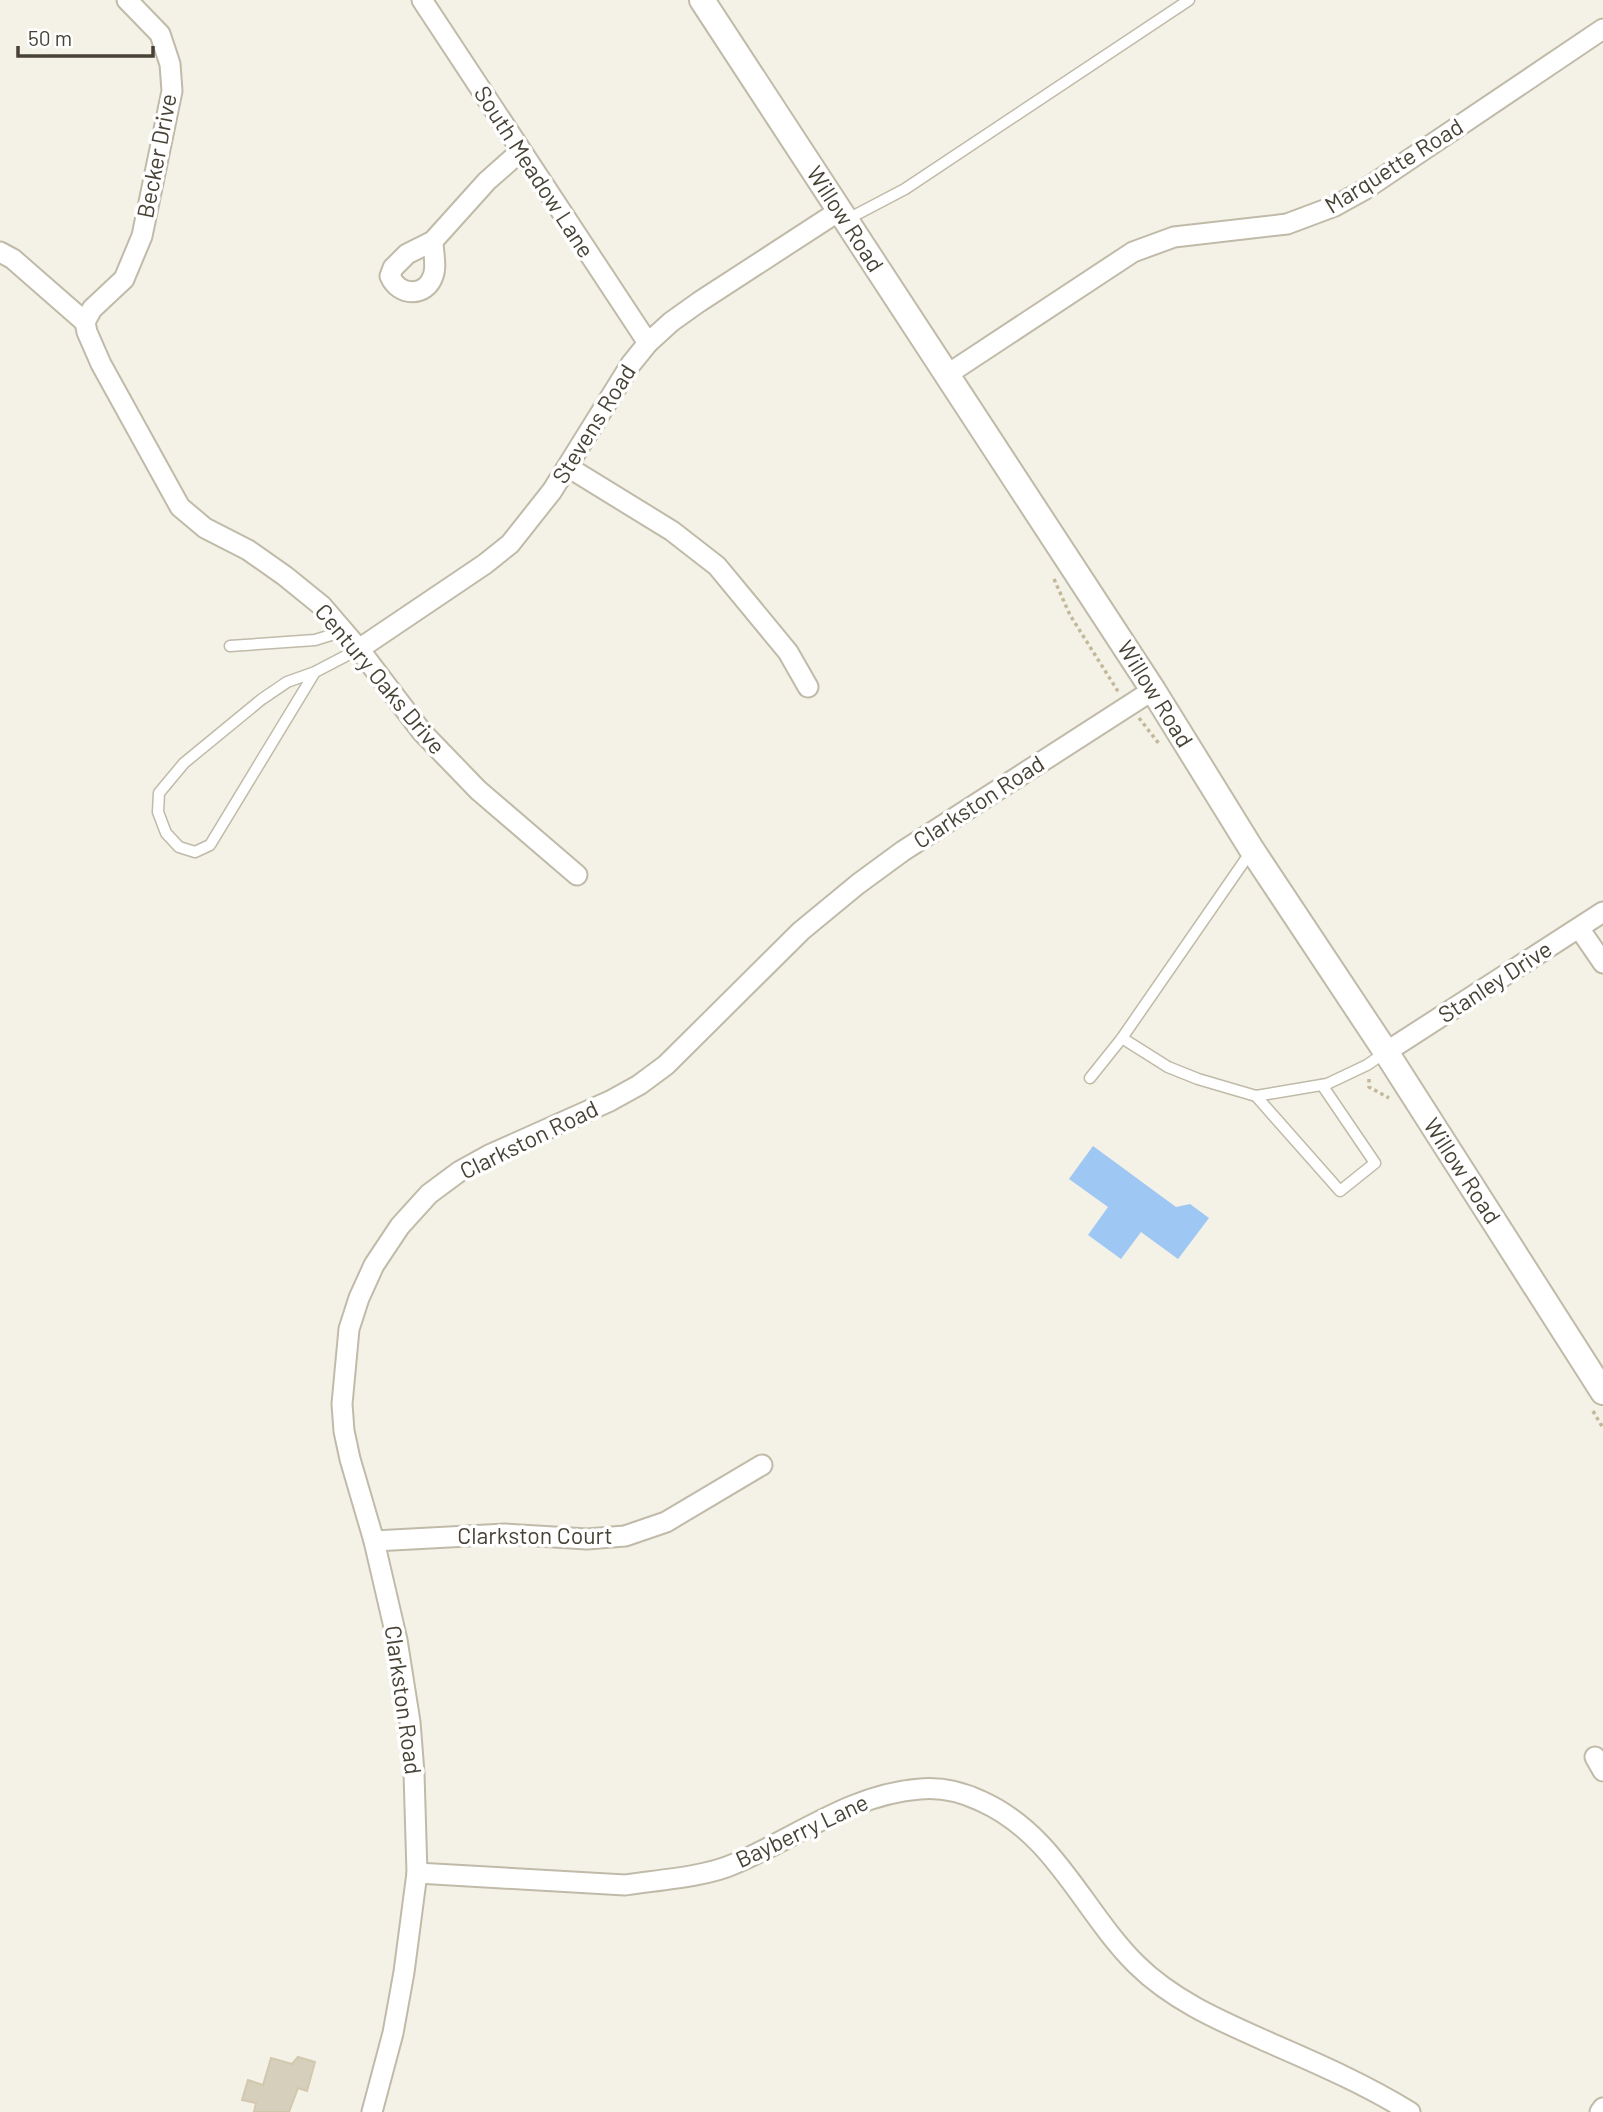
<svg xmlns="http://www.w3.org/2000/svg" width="1603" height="2112" font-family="Barlow,sans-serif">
<rect width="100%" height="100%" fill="#f4f1e6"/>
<path fill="#9ec7f4" d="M1093,1146L1176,1207L1190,1204L1209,1218L1178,1259L1141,1232L1121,1259L1088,1235L1108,1207L1069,1179Z"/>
<path fill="#d6cfbb" stroke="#d1c8ad" stroke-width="2" d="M298,2057L315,2062L307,2091L298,2088L289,2112H254L256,2103L242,2100L248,2080L263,2085L271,2058L292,2064Z"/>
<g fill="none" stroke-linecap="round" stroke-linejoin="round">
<defs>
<g id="service">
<path d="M846,220L905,189L1189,0"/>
<path d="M230,646L315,640L344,631"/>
<path d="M315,672L210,845L195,852L179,847L166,833L158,812L159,793L184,763L262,699L287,682L315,672L359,649"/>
<path d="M1122,1038L1168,1067L1198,1079L1256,1096L1327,1084L1367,1065L1386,1052"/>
<path d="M1090,1078L1122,1038L1252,850"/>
<path d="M1256,1096L1340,1191L1375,1163L1322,1085"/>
</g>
<g id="minor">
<path d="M127,0L160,34L170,64L172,91L142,236L124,279L92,309L85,322L87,332L101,364L180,507L205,528L248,550L285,576L322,606L359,649L422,732L478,790L577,875"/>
<path d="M422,0L648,343"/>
<path d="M433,241C433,251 437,267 433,276C426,297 399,297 390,276L393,268L407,254L433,241L487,181L521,151"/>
<path d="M0,252L13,259L85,322"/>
<path d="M948,374L1133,252L1174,237L1287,224L1335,206L1364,190L1603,29"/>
<path d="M568,467L672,531L717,566L788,652L808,687"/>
<path d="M359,649L485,564L510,544L552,491L631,364L648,343L671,322L699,302L839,211"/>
<path d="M1579,928L1603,963"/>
<path d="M1386,1052L1603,912"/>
<path d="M374,1541L505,1534L587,1539L625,1536L666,1522L762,1465"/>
<path d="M1595,1757L1603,1771"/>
<path d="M417,1873L625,1885C658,1880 705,1877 734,1864C796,1838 851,1794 920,1789C941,1787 962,1792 981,1801C1055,1834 1082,1910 1136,1964C1175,2003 1228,2024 1277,2046C1323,2066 1368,2086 1410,2112"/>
<path d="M372,2112L393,2033L404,1972L417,1873L414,1773L410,1722L397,1640L374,1541L350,1459L344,1431L342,1404L349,1329L359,1298L374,1265L400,1226L429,1194L460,1171L489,1155L610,1101L639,1085L666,1065L801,931L858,884L903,851L1153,690"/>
<path d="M1600,2112L1603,2108"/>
</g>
<path id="tertiary" d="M702,0L1153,690L1252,850L1386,1052L1603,1392"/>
</defs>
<use href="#service" stroke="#c0baa8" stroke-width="13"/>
<use href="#minor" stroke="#c0baa8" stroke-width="23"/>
<use href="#tertiary" stroke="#c0baa8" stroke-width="28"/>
<g stroke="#c3b998" stroke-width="3.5" stroke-dasharray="3.5 3.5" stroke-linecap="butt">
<path d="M1054,579L1070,615L1119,693"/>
<path d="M1139,718L1160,745"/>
<path d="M1369,1079V1087L1389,1098"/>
<path d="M1593,1411L1603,1428"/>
</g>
<use href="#service" stroke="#fff" stroke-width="10"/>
<use href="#minor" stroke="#fff" stroke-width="19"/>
<use href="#tertiary" stroke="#fff" stroke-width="24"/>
</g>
<g text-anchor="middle" stroke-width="7" stroke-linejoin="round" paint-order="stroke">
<g font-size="23" fill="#474235" stroke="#fff">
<text transform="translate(157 156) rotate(-79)" y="8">Becker Drive</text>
<text transform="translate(1394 166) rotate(-32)" y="8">Marquette Road</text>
<text transform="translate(534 172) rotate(57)" y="8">South Meadow Lane</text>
<text transform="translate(845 219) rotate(57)" y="8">Willow Road</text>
<text transform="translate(594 424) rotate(-58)" y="8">Stevens Road</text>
<text transform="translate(380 679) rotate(50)" y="8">Century Oaks Drive</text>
<text transform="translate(1155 694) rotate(58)" y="8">Willow Road</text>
<text transform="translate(979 802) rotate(-33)" y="8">Clarkston Road</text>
<text transform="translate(1495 982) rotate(-33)" y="8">Stanley Drive</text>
<text transform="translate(529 1140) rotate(-26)" y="8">Clarkston Road</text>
<text transform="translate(1462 1171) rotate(57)" y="8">Willow Road</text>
<text x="535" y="1544">Clarkston Court</text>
<text transform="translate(403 1700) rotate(82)" y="8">Clarkston Road</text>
<text transform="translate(802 1831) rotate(-25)" y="8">Bayberry Lane</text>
</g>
</g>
<path d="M18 46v10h135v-10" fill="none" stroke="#474235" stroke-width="3.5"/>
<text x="28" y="46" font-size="21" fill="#474235" stroke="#ffffff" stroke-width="5" paint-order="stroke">50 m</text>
</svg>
